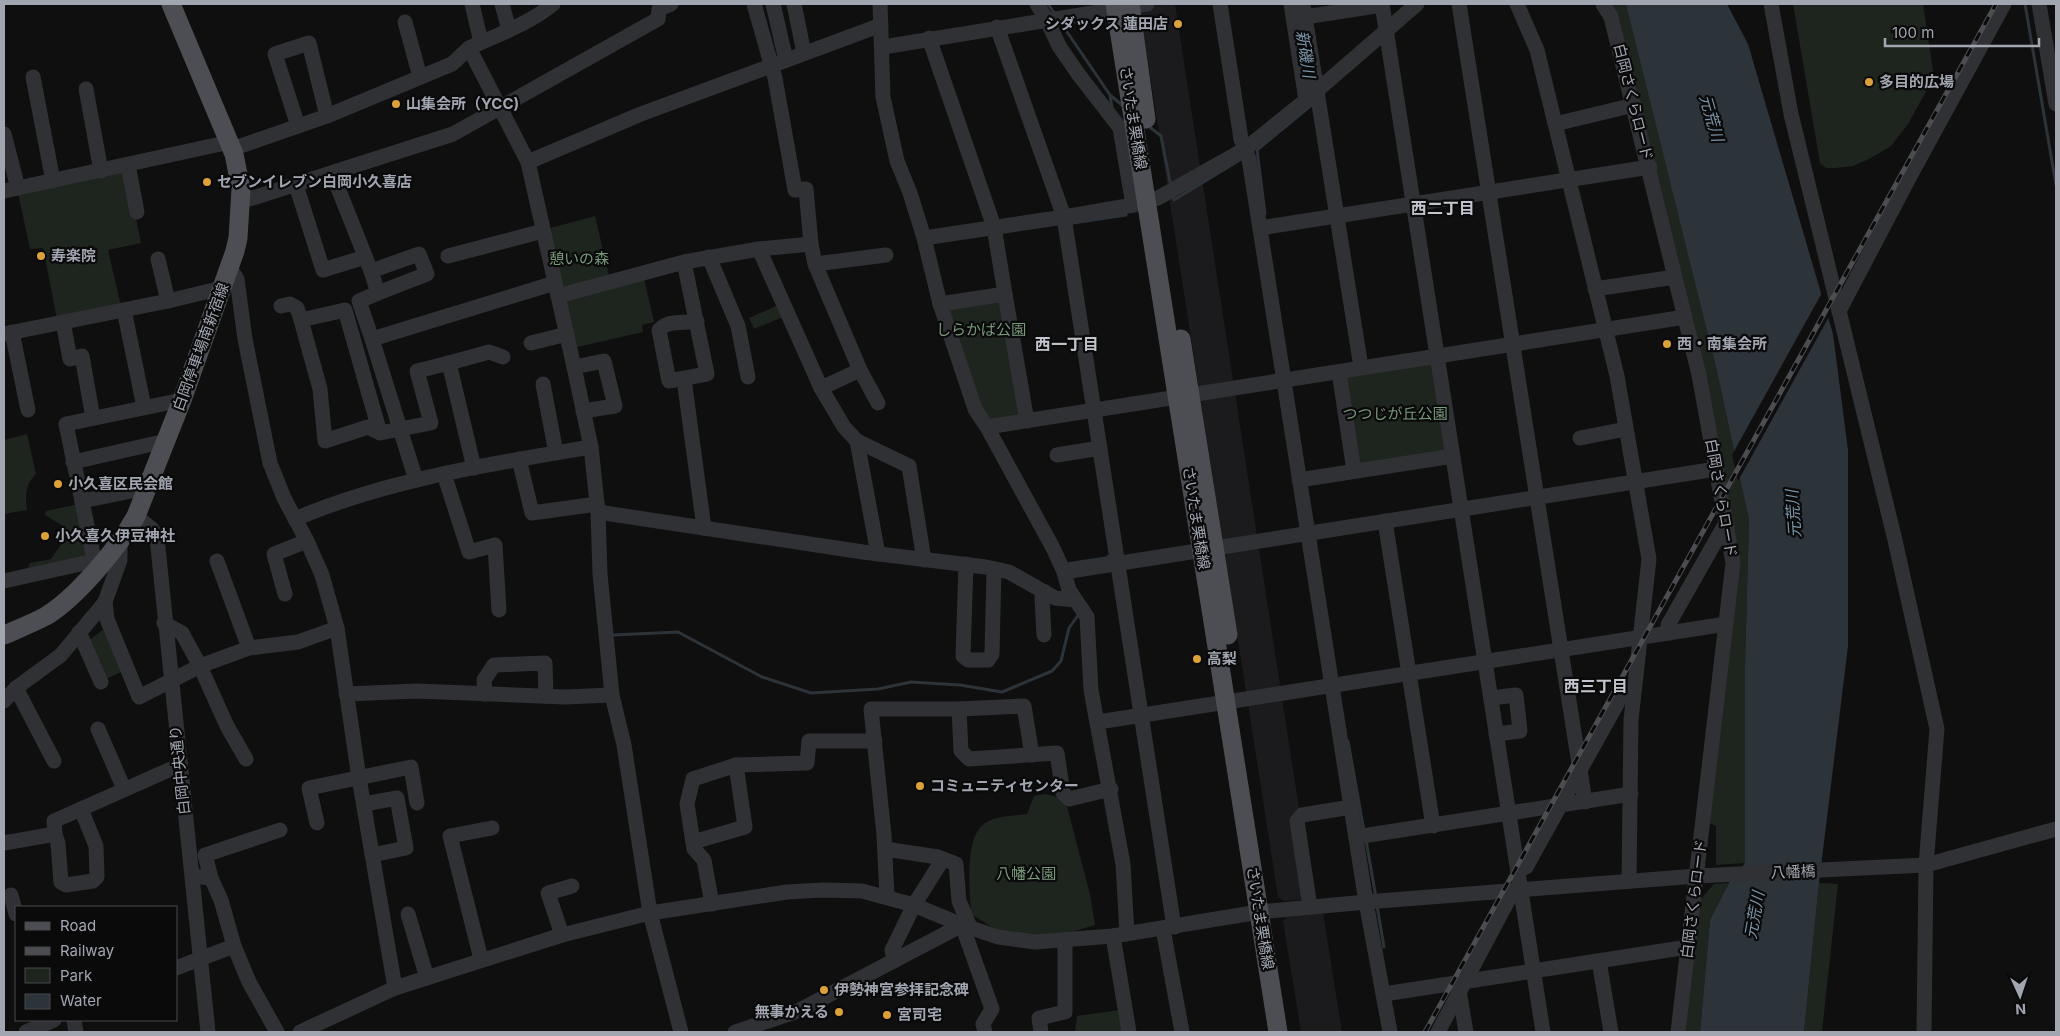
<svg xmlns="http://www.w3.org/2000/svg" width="2060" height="1036" viewBox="0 0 2060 1036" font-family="Inter,'Noto Sans JP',sans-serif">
<rect width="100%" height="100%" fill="#0f0f10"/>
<g fill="#1b1b1d">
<polygon points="1139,4 1175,4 1313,899 1284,901 1278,897"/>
<polygon points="1323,913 1342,1032 1301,1032 1283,921 1287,917"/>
</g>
<g fill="#1e241e">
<polygon points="1608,4 1626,4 1629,9 1716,367 1749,520 1745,664 1745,863 1716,865 1716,826 1707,822 1737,558"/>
<polygon points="1793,4 1923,4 1934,77 1908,124 1891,146 1871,158 1853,166 1836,168 1826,168 1820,163"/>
<polygon points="126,170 141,243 108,250 121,306 57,319 43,248 30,249 18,193"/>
<polygon points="595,216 609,276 560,290 547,229"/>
<polygon points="644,279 654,322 642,325 643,332 573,348 562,297"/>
<polygon points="1001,300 1022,416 988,422 978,406 948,309"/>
<polygon points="778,305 783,317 754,329 749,318"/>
<polygon points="1429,362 1434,366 1447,449 1444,454 1360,466 1346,375"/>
<path d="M27,434l9,40c-11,11 -11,21 -9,36l-23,4v-74z"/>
<polygon points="79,504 89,553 86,559 32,571 28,567 30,563 51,559 67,536 66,528 45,515 46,511"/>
<polygon points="104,629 121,672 104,680 89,640"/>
<path d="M1046,794l19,5 25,95 5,31 -30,9 -36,1 -34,-6 -24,-15c-1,-22 -7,-74 12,-89 11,-10 30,-9 44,-11l7,-18z"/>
<polygon points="1729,883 1710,920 1700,1032 1685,1032 1700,900 1714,884"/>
<polygon points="1819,883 1838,884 1822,1032 1804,1032"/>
<polygon points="1119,1010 1124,1032 1075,1032 1077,1016"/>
</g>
<polygon fill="#2c3339" points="1626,4 1727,4 1748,44 1833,334 1848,450 1848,646 1819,883 1804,1032 1700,1032 1710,920 1729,883 1745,863 1745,664 1749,520 1716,367"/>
<polygon fill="#0f0f10" points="1823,291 1830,315 1738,481 1732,455"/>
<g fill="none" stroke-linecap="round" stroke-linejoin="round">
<g stroke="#2c3339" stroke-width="3">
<polyline points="1048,4 1055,14"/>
<polyline points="2025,4 2056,185"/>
<polyline points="1061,23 1110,95 1123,106"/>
<polyline points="1110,95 1112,108"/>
<polyline points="1147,125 1161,136 1171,187"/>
<polyline points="1173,195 1174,200 1243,158"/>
<polyline points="1265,214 1257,150 1314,103"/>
<polyline points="1073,223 1126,215 1126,211"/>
<polyline points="1066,564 1106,558 1111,555"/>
<polyline points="613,635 678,632 762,677 811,693 878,689 911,682 960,685 1002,692 1052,671 1061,661 1069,628 1079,614"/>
<polyline points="1348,741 1364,831"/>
<polyline points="1366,840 1376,898"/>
<polyline points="1377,906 1384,947"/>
</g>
<g stroke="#303135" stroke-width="15">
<polyline points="472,4 481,42"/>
<polyline points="502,4 509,30"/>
<path d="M553,4c-24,20 -56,31 -84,44l59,114 46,205 17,80 7,65 2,62 12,121 12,50 26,168 31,119"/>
<polyline points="754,4 775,78 795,190 806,189 811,244"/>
<polyline points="773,4 786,60"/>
<polyline points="794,4 804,53"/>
<polyline points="880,4 883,97 897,161 910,193 924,238 940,304 975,409 987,427 1053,548 1064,572 1069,590 1087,617 1091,690 1123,864 1127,934"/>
<polyline points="1037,4 1047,20 1059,46 1079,75 1120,128 1133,205"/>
<polyline points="1220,4 1241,139 1249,159 1366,902 1390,1032"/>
<polyline points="1291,4 1306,100"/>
<polyline points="1303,4 1361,367"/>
<polyline points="1382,4 1543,1032"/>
<polyline points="1459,4 1585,802"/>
<polyline points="1517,4 1537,50 1617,376 1649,559 1631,720 1629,881"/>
<polyline points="1603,4 1611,17 1699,375 1733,563 1678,1032"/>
<polyline points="1771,4 1791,114 1894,536 1937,729 1926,865 1924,1032"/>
<polyline points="2039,4 2056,104"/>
<polyline points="1305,17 1382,5"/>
<polyline points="405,22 420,77"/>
<polyline points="997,27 1064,217 1174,927"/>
<polyline points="929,38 994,227 1005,294"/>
<polyline points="883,47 1147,4"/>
<polyline points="33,77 53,181"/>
<polyline points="86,89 101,171"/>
<polyline points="1555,124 1634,105"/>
<polyline points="298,126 275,54 309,43 327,116"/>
<polyline points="4,134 18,188"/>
<polyline points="232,149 327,116 452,64 469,48"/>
<polyline points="528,162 641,114 881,25"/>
<polyline points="128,165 137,212"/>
<polyline points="332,173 371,271 378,293 359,301 372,339"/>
<polyline points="296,185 323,270 365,257"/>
<polyline points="4,191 230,142"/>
<polyline points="240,202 453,134 658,19 659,9 671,4"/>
<polyline points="1260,228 1650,167"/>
<polyline points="924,238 1064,217 1133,205 1158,198 1245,149 1306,100 1417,4"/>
<polyline points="759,249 821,388 844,427 857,441 878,554"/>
<polyline points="448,256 543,231"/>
<polyline points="709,257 738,326 748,377"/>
<polyline points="158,259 168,301"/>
<path d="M684,262l23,112 -38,7 -10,-51c9,-11 25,-6 38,-9"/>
<polyline points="815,264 860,370 878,403"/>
<polyline points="230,268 237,279 245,339 270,463 284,498 307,541 322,575 337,628 359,778 395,988"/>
<polyline points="371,271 419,254 427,274 378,293"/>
<polyline points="1595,289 1675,277"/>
<polyline points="558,296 684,262 759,249 811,244 815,264 886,255"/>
<polyline points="940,304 1005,294 1027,421"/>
<polyline points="281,306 290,304 297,308 301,320"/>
<polyline points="124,310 144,407"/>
<polyline points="1839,311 1909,178 2004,4"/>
<polyline points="63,322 70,359 82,356 93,418"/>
<polyline points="12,332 28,410"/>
<polyline points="4,334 168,301 222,288"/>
<polyline points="531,343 567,334"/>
<polyline points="449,363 489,352 503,357"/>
<polyline points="574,367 604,361 615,406 583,411"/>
<polyline points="1339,372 1354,471"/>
<polyline points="684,379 704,528"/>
<polyline points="543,384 556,453"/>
<polyline points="821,388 860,370"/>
<polyline points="987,427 1685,317"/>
<polyline points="380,433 345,310 301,320 320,389 325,441 368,427 380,433 431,423 417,371 449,363 474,468"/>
<polyline points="1580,438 1626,429"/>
<polyline points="857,441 909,466 924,560"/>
<polyline points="1057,455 1100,448"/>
<polyline points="519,459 532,513 597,504"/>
<polyline points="73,462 166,441"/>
<polyline points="444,474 469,552 495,545 499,610"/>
<polyline points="416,480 372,339 555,283"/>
<polyline points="1299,480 1453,456"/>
<polyline points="82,501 147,488"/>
<polyline points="598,512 863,552 986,567 1009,572 1055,598 1075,600"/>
<polyline points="136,516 152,529 157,538 208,1032"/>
<path d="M295,519c94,-40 196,-55 296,-72"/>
<polyline points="1385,521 1433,826"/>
<polyline points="217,561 249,648"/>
<polyline points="966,564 963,656 968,660 988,660 992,654 994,569"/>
<polyline points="96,569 66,424 182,400"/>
<polyline points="1064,572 1716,469"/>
<polyline points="4,581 94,561"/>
<polyline points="285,594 274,554 307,541"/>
<polyline points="105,602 107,619 139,697 200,666 249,648 298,642 337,628"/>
<polyline points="164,623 182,633 200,666 227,726 246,759"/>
<polyline points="79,632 101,682"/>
<polyline points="1669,633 1668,625 1723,528 1727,526"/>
<polyline points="1044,635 1042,597 1045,592"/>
<polyline points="16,688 54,761"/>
<polyline points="346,694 417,691 565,697 612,695"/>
<polyline points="485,694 484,680 494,665 545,663 546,696"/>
<polyline points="1491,698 1516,695 1520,731 1496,734"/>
<polyline points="4,701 16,688 61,655 105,602 120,560 120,543"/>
<polyline points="959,709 961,751 969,759 1057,753 1063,793 1069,799 1111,789"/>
<polyline points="1098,722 1726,624"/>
<polyline points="98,729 124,789"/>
<polyline points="364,804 397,798 406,848 372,855"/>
<polyline points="317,823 309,788 411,767 417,803"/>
<polyline points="55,834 58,843 61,882 66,885 93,881 97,877 96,846 81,809"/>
<polyline points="1356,837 1631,794"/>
<polyline points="693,842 745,827 736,765"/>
<polyline points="4,843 55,834 54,821 180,765"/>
<polyline points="885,849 938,857 956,864 959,901 970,927"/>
<polyline points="1518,870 1526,867 1623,693 1634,690"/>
<polyline points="193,876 211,878 221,900 234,946 249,982 277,1032"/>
<polyline points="211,878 205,855 280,830"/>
<polyline points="11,895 16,914"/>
<polyline points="887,897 884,835 871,709 959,709 1024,706 1032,755"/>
<polyline points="712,904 704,860 694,849 687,804 693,779 736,765 807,763 809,741 875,741"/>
<polyline points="1310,907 1297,821 1302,815 1351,807"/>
<polyline points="408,914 427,978"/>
<polyline points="962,925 992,1009 983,1024 985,1032"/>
<polyline points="1163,929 1182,1032"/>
<polyline points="562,935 548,893 572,886"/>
<polyline points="1113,936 1129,1032"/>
<polyline points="481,959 450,836 492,828"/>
<polyline points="894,961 892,950 914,905 943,859"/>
<polyline points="1599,961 1611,1032"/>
<polyline points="176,968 234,946"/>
<polyline points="1459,991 1466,1032"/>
<polyline points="1384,994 1688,947"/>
<polyline points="74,1020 76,1032"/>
<polyline points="26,1032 54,1020"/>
<polyline points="300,1032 395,988 562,935 650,913 787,892 823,890 862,891 914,905 962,925 998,937 1035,942 1113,936 1259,912 1366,902 1697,876 1926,865 2056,829"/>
<polyline points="735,1032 798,1011 962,925"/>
<polyline points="1041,1032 1039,1018 1065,1012 1065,941"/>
<polyline points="1438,1032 1511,895 1510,891"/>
</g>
<g stroke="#4d4e53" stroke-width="19">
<polyline points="1115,4 1278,1032"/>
<polyline points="1130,4 1146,119"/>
<polyline points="1181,339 1228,635"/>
<path d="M4,635c14,-6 29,-12 42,-19 30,-18 73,-69 90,-100l46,-116 53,-149 3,-13 3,-49 -7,-35 -63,-150"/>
</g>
<g stroke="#4c4d51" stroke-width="5">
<polyline id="rail" points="1425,1032 1996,4"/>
</g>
<use href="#rail" stroke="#0a0a0b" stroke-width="3" stroke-dasharray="9" stroke-linecap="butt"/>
</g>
<g fill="#dda13a" stroke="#0a0a0b" stroke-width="2">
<circle cx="1178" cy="24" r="5"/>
<circle cx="1869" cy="82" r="5"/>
<circle cx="396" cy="104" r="5"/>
<circle cx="207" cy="182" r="5"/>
<circle cx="41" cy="256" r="5"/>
<circle cx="1667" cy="344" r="5"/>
<circle cx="58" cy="484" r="5"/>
<circle cx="45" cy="536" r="5"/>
<circle cx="1197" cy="659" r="5"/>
<circle cx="920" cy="786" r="5"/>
<circle cx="824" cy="990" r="5"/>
<circle cx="839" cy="1012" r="5"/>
<circle cx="887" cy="1015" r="5"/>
</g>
<g text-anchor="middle" stroke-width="4.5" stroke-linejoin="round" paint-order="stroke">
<g font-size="15" font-weight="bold" fill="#a2a6b0" stroke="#0a0a0b" text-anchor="start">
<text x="1168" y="29" text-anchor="end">シダックス 蓮田店</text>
<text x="1879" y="87">多目的広場</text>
<text x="406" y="109">山集会所（YCC)</text>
<text x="217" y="187">セブンイレブン白岡小久喜店</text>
<text x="51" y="261">寿楽院</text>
<text x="1677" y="349">西・南集会所</text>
<text x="68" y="489">小久喜区民会館</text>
<text x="55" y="541">小久喜久伊豆神社</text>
<text x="1207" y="664">高梨</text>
<text x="930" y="791">コミュニティセンター</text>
<text x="834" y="995">伊勢神宮参拝記念碑</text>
<text x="829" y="1017" text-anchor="end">無事かえる</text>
<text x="897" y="1020">宮司宅</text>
</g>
<g font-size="15" fill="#a2a6b0" stroke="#0a0a0b">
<text transform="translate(1633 102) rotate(76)" y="5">白岡さくらロード</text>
<text transform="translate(1133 118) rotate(81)" y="5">さいたま栗橋線</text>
<text transform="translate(201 347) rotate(-70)" y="5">白岡停車場南新宿線</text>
<text transform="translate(1721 498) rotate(80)" y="5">白岡さくらロード</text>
<text transform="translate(1196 518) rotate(81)" y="5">さいたま栗橋線</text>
<text transform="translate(180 770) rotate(-96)" y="5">白岡中央通り</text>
<text transform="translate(1793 872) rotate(-2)" y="5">八幡橋</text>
<text transform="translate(1694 899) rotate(-83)" y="5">白岡さくらロード</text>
<text transform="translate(1260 918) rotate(81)" y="5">さいたま栗橋線</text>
</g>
<g font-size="15" fill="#7a997b" stroke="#0a0a0b">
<text x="579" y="264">憩いの森</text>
<text x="981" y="335">しらかば公園</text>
<text x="1395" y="419">つつじが丘公園</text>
<text x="1026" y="879">八幡公園</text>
</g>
<g font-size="16" font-style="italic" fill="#7b94a8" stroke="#0a0a0b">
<text transform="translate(1306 54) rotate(81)" y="6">新磯川</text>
<text transform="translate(1712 118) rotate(74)" y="6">元荒川</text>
<text transform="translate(1793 514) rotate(-94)" y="6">元荒川</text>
<text transform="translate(1754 915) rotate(-80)" y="6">元荒川</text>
</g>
<g font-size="16" font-weight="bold" fill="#c2c5cc" stroke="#0a0a0b">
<text x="1443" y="214">西二丁目</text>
<text x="1067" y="350">西一丁目</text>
<text x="1596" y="692">西三丁目</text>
</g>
</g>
<rect width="2060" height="1036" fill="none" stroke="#a2a6b0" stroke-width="10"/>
<rect x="15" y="906" width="162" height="115" fill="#0a0a0b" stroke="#47484d"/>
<rect x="25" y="922" width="25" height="8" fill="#4d4e53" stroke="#47484d"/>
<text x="60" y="931" font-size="15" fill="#a2a6b0">Road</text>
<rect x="25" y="947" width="25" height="8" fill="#4c4d51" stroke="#47484d"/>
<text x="60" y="956" font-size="15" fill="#a2a6b0">Railway</text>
<rect x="25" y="968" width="25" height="15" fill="#1e241e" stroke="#47484d"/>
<text x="60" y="981" font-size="15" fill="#a2a6b0">Park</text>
<rect x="25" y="994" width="25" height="15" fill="#2c3339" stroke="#47484d"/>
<text x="60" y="1006" font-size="15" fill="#a2a6b0">Water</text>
<g transform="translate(2020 996) rotate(177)" stroke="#0a0a0b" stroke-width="4" paint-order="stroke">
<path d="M0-4L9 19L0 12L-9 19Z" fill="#a2a6b0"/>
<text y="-8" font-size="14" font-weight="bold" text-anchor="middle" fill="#a2a6b0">N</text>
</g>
<path d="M1885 38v8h154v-8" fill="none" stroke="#a2a6b0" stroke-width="2.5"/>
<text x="1892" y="38" font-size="15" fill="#a2a6b0" stroke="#0a0a0b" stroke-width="4" paint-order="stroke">100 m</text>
</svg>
